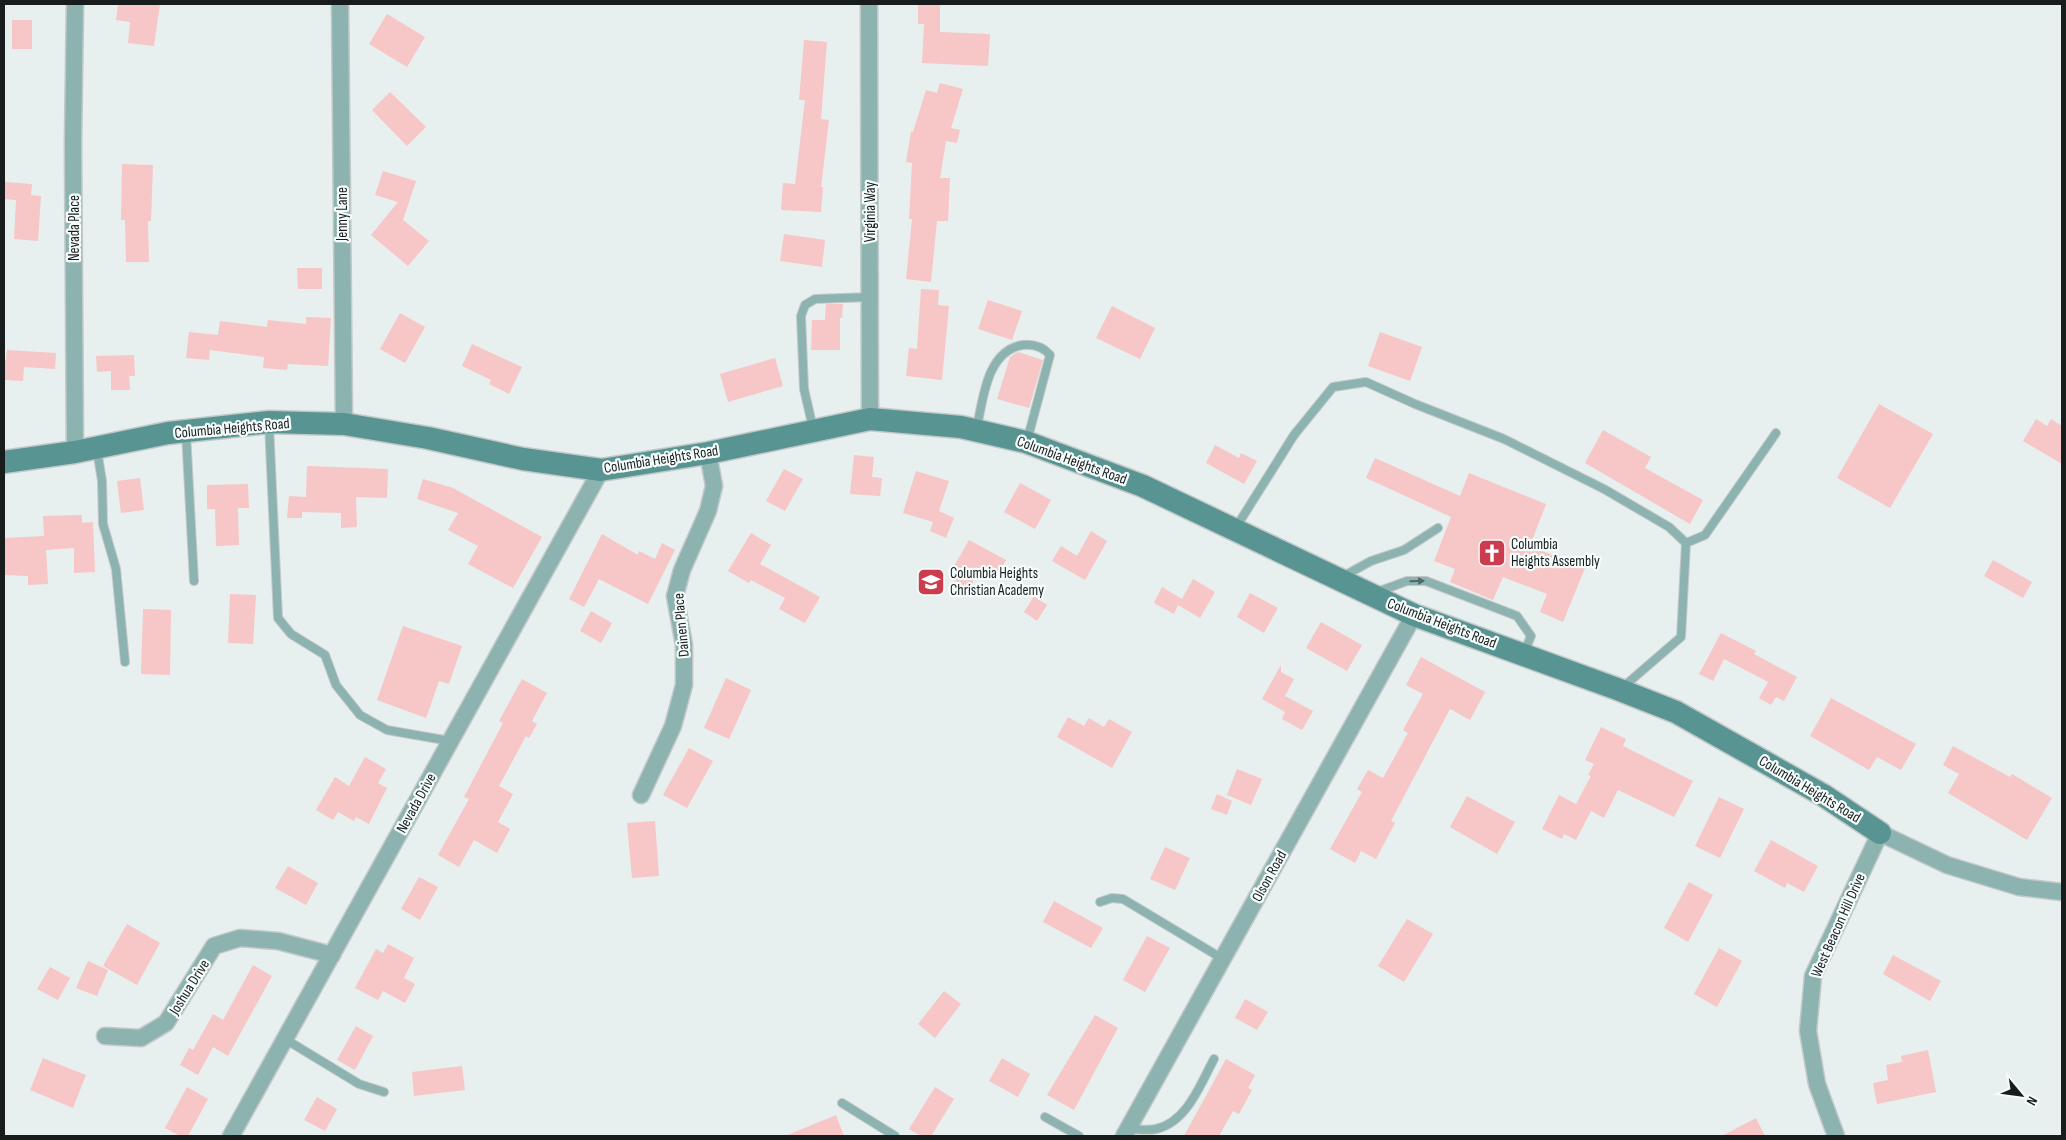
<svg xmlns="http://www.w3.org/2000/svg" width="2066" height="1140" viewBox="0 0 2066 1140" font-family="'Sofia Sans Condensed',sans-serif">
<rect width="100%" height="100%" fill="#e8efef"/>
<g fill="#f7c6c6">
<polygon points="118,4 160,4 154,46 128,43 130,22 116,20"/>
<polygon points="918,4 940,4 940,32 990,34 988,66 922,63 924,24 918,24"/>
<polygon points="387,14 425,37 407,67 369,44"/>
<rect x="12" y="20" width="20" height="29"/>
<polygon points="804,40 827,42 821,119 829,120 821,187 823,187 821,212 781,210 783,183 795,184 805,100 799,100"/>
<polygon points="940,83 963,89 951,128 960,130 957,143 946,141 940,178 950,178 948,221 937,221 931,282 906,279 912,219 909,219 912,163 906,162 911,132 913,132 926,90 937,93"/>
<polygon points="390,92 426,127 407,146 372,110"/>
<polygon points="122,164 153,165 151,221 148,221 149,262 126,262 125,220 121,220"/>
<polygon points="383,171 416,181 403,220 429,241 408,266 371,235 398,202 375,195"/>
<polygon points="4,182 32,184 31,195 41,196 38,241 14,239 16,200 4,199"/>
<polygon points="784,234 825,240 822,267 780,261"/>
<polygon points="297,268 322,268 322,289 298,289"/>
<polygon points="921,289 939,290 938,305 949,306 942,380 906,376 909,348 917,349"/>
<polygon points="988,300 1022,311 1012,340 978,329"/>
<polygon points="826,304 843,304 842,318 840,318 840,350 811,350 812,320 825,320"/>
<polygon points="1112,306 1155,328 1140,359 1096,338"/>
<polygon points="400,313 425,327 405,363 380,349"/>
<polygon points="306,317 331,318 328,366 288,364 287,370 263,368 264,357 210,350 209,360 186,358 189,332 218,335 220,321 267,327 268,320 306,324"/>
<polygon points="1380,332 1422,347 1410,381 1368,366"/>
<polygon points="472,344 522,367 509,394 489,384 491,380 462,366"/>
<polygon points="7,350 56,353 55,369 24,367 23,381 4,380 4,360 6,360"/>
<polygon points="1018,352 1043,360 1029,408 997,399 1010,357"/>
<polygon points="134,355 135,376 129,376 130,390 111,390 111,371 97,372 96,356"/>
<polygon points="775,358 783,386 728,402 720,374"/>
<polygon points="1879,404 1933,434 1890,508 1837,478"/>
<polygon points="2036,419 2047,426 2051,419 2062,426 2062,464 2023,441"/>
<polygon points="1603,430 1651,457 1645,468 1703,500 1690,524 1585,463"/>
<polygon points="1215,445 1239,458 1241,453 1257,461 1244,484 1206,463"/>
<polygon points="854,455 874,457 872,477 882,478 880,496 850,494"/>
<polygon points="1375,458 1460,496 1469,473 1546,504 1530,546 1585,568 1563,622 1540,612 1547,594 1503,577 1493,600 1450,582 1455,569 1434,561 1451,517 1366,478"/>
<polygon points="307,466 388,469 387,498 356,497 357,527 341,528 341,513 302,512 302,518 287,518 289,496 306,497"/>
<polygon points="784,469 803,479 785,511 766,501"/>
<polygon points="916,471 949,481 939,511 954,518 946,538 930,531 933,522 903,513"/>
<polygon points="140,478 144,510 121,513 117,481"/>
<polygon points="423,479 453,488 542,537 513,588 468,564 478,546 448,530 458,513 417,499"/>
<polygon points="1020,483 1051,500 1035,529 1004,512"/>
<polygon points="248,484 249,508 238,508 239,545 216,546 215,509 207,509 207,485"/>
<polygon points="82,515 82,523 93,522 95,572 74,573 74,548 46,550 48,584 28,585 28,576 4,575 4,538 44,536 43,516"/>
<polygon points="1091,531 1107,541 1085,580 1052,561 1061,546 1077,556"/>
<polygon points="751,533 771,545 760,564 820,597 805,623 779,609 785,598 751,580 749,583 728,571"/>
<polygon points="602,534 638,555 639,551 655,559 662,543 675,550 648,604 599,579 584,607 569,599"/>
<polygon points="969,540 1006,560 996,578 980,569 969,589 948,577"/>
<polygon points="1993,560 2032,582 2023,598 1984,576"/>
<polygon points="1193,579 1215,592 1200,618 1178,605 1174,614 1154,603 1162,587 1182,599"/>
<polygon points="1250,593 1278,608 1264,633 1237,617"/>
<polygon points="230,594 256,595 253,644 228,643"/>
<polygon points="1034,596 1047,605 1037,621 1024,612"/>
<polygon points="143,609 171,610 170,675 141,674"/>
<polygon points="591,611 612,623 601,643 580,631"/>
<polygon points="1321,622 1362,645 1347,671 1306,648"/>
<polygon points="403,626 462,646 449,684 439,681 426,718 377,700"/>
<polygon points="1721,633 1756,651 1754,654 1797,677 1784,701 1776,697 1771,705 1759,698 1768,682 1724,659 1713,681 1699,674"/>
<polygon points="1421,657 1485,692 1470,720 1450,709 1391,821 1395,823 1376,859 1361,851 1355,863 1330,849 1362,792 1357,789 1368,770 1383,778 1408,733 1403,730 1423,694 1406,685"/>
<polygon points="1281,665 1281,672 1294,679 1285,696 1313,711 1302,730 1282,719 1285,712 1262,699"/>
<polygon points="726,678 751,690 729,739 704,728"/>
<polygon points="522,679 547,693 532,721 537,724 529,738 526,736 499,786 513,794 498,822 510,829 497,853 474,840 459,867 438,855 469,799 464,797 503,723 499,721"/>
<polygon points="1831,698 1916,744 1901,770 1877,757 1869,770 1810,736"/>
<polygon points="1068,717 1084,726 1089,718 1104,727 1109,719 1132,732 1112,768 1057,737"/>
<polygon points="1601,727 1626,739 1623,746 1693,781 1674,817 1618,790 1604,818 1591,811 1576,840 1564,834 1562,839 1542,829 1559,795 1576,804 1591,776 1588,775 1594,764 1585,760"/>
<polygon points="1953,746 2010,777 2012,774 2052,798 2027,840 1948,793 1959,774 1943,765"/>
<polygon points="689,748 713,761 687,808 663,795"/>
<polygon points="365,757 386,769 378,783 387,788 369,824 356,817 354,821 338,812 333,820 316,810 335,777 349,786"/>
<polygon points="1237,769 1262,779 1251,805 1227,795"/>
<polygon points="1217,794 1232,801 1227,815 1211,809"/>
<polygon points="1467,796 1515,822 1497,854 1450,827"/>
<polygon points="1719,797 1744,809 1720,858 1695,846"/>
<polygon points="655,821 659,876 632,878 627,823"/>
<polygon points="1771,840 1818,866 1804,892 1787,883 1785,888 1754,871"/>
<polygon points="1165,847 1190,858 1175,890 1150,879"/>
<polygon points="288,866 318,883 306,905 275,888"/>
<polygon points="419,877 438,887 420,920 401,909"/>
<polygon points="1689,882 1713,895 1688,942 1664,928"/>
<polygon points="1054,901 1103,928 1091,948 1043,922"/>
<polygon points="1407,919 1433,934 1404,982 1378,966"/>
<polygon points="127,924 160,943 137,985 103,966"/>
<polygon points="1147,936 1170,948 1145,992 1123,980"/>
<polygon points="388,944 414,958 404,978 415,984 405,1003 383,991 378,1000 355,988 376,949 383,953"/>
<polygon points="1719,948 1742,961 1717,1007 1694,994"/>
<polygon points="1893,955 1941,981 1930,1001 1883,974"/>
<polygon points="88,961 108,970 97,996 76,988"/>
<polygon points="253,965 272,976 228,1056 213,1047 198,1075 180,1065 189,1048 193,1050 213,1014 223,1020"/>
<polygon points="50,967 70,978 58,1000 37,989"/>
<polygon points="944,991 961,1004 935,1038 918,1024"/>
<polygon points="1245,999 1268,1012 1257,1030 1235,1018"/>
<polygon points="1095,1015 1118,1028 1074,1110 1047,1095"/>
<polygon points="356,1026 373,1036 355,1070 337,1060"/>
<polygon points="1928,1050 1936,1092 1877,1104 1873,1083 1888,1080 1886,1065 1902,1062 1901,1056"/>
<polygon points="43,1058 86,1075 73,1108 30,1090"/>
<polygon points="1002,1058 1030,1074 1018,1097 989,1081"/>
<polygon points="1226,1059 1255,1075 1248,1088 1252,1090 1239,1114 1233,1111 1219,1136 1184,1136"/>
<polygon points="462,1066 465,1090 414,1096 412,1072"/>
<polygon points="187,1087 208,1099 188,1136 180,1136 165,1128"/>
<polygon points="935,1087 954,1099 931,1136 921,1136 909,1129"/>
<polygon points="317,1097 337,1109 325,1131 304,1120"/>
<polygon points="836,1115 844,1136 785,1136"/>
<polygon points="1756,1118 1765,1136 1722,1136"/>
</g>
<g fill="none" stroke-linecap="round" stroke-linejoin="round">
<g stroke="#c3c9c9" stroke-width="10">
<g id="lane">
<polyline points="269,424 278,618 291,634 325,655 336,685 360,715 387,730 450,741"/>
<path d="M977,427c6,-28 10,-77 46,-82 11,-1 20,2 27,10l-23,86"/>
<polyline points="813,428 804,389 801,316 805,305 815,299 870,297"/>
<polyline points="186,433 194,581"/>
<polyline points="97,450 102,481 103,524 116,569 125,662"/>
<polyline points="1235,529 1294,435 1333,387 1366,382 1415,404 1504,439 1604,489 1669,527 1686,543 1681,637 1622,688"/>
<polyline points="1686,543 1705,535 1776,433"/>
<polyline points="1342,577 1371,561 1404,550 1438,528"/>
<polyline points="1377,592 1407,581 1426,581 1517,616 1531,636 1524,653"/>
<polyline points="1100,902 1112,898 1123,899 1223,959"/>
<polyline points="285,1039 359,1084 384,1092"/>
<polyline points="842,1103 895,1136"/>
<polyline points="1045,1117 1079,1136"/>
<path d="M1128,1129c9,0 19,2 28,0 31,-7 44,-44 58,-70"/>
</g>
</g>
<g stroke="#c3c9c9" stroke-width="19">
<g id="street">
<polyline points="75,4 73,143 75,452"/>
<polyline points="340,4 344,424"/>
<polyline points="869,4 870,419"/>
<polyline points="641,795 673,726 684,685 684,645 675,596 682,570 708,511 714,486 708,453"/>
<polyline points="105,1036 141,1038 166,1023 214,946 240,938 278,941 332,955"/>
<polyline points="231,1136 601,470"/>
<polyline points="1124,1136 1414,615"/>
<polyline points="1836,1136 1817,1084 1808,1031 1813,976 1880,833 1947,865 2019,887 2062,892"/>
</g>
</g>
<g stroke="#c3c9c9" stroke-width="25">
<polyline id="secondary" points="4,462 75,452 168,433 269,422 344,424 428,438 523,459 601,470 708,453 870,419 961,427 1026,442 1143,486 1414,615 1620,690 1676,712 1823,795 1880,833"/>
</g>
<use href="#lane" stroke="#8cb3b0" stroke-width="8"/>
<use href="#street" stroke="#8cb3b0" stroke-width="16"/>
<use href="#secondary" stroke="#589592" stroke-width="22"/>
</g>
<defs><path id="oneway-solid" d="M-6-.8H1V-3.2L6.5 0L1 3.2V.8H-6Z" transform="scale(1.25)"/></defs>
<use fill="#526866" href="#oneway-solid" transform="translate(1417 581) rotate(-2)"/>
<defs>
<g id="church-square" transform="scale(1.4375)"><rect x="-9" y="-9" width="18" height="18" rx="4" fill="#cc3c4f" stroke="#f5fdfc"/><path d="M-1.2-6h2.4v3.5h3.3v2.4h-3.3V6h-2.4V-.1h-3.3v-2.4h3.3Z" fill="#fff"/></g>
<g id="school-square" transform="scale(1.4375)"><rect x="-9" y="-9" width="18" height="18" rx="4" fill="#cc3c4f" stroke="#f5fdfc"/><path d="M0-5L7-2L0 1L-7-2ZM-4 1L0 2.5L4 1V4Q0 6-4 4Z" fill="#fff"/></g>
</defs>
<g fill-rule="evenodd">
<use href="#church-square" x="1492" y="553"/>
<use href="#school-square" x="931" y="582"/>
</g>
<g text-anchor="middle" stroke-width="4.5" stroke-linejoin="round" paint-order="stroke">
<g font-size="15" fill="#191c1c" stroke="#f5fdfc">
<text transform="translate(870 212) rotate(-90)" y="5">Virginia Way</text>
<text transform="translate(342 214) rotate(-90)" y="5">Jenny Lane</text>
<text transform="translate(74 228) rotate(-90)" y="5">Nevada Place</text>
<text transform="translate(232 428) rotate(-5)" y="5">Columbia Heights Road</text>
<text transform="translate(661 459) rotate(-9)" y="5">Columbia Heights Road</text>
<text transform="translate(1072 460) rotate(20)" y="5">Columbia Heights Road</text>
<text transform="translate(1442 623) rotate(21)" y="5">Columbia Heights Road</text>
<text transform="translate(681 625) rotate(-95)" y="5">Dainen Place</text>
<text transform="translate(1810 789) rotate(31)" y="5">Columbia Heights Road</text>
<text transform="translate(416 803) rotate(-61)" y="5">Nevada Drive</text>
<text transform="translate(1269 876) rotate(-61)" y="5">Olson Road</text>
<text transform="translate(1838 925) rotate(-66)" y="5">West Beacon Hill Drive</text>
<text transform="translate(189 987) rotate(-58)" y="5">Joshua Drive</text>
</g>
<g font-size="15" fill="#191c1c" stroke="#f5fdfc" text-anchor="start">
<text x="1511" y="549">Columbia<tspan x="1511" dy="17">Heights Assembly</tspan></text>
<text x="950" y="578">Columbia Heights<tspan x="950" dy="17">Christian Academy</tspan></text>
</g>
</g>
<rect width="2066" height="1140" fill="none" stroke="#191c1c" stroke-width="10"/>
<g transform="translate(2021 1095) rotate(119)" stroke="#f5fdfc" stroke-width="4" paint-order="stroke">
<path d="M0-4L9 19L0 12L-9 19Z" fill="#191c1c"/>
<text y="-8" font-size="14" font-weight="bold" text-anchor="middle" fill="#191c1c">N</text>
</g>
</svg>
